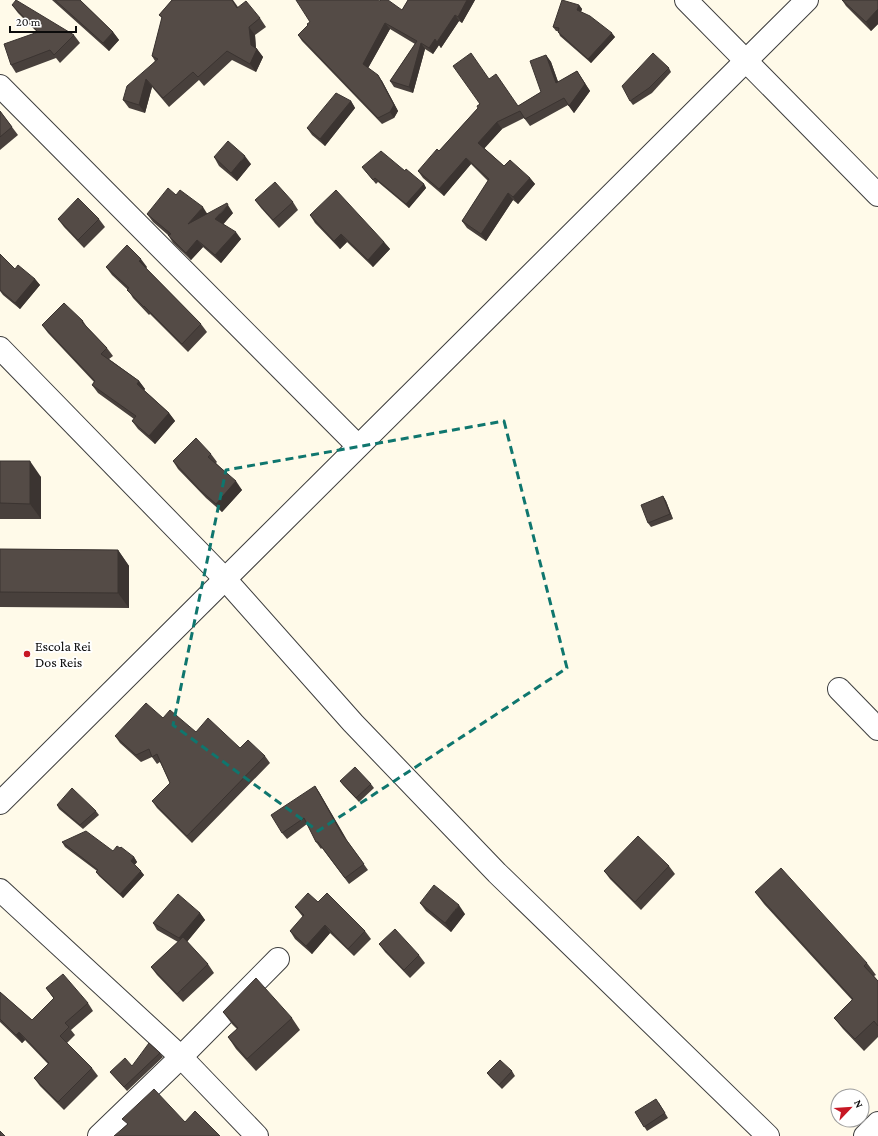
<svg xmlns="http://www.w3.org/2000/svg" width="878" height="1136" viewBox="0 0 878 1136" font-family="'Crimson Pro',serif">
<rect width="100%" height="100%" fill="#fffae9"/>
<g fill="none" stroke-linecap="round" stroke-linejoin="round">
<g stroke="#3e3e3e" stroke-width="24">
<g id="minor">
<polyline points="686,0 878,195"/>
<polyline points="0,86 358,446"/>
<polyline points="0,348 225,579 353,723 497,873 768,1136"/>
<polyline points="839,689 878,729"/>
<polyline points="0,803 807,0"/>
<polyline points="0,890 181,1057 257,1136"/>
<polyline points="99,1136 181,1057 278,959"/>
<polyline points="865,1136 878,1123"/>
</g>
</g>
<use href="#minor" stroke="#fff" stroke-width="22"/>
</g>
<g fill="#48403c">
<polygon points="52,0 81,0 81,1 113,32 119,40 109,51"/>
<polygon points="172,0 233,0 238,7 260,18 266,27 255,35 256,48 257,49 263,57 256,72 232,60 204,86 199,80 169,107 152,87 145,113 129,108 123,100 155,61 152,56 162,18 159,15"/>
<polygon points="408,0 475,0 462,23 459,21 441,48 439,45 433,54 425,49 413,93 394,87 390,81 415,44 390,29 368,68 382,81 398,111 394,118 382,124 302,41 298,35 308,26 307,24 402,10"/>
<polygon points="842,0 878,0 878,24 871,31 846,6"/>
<polygon points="12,5 74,35 80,43 60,63 56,58 16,73 11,65 37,32 18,13"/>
<polygon points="579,5 582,9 581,12 615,37 591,63 560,36 558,31 556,31 553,27"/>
<polygon points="546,55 551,62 558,82 577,71 590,91 574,113 568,105 530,126 524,118 502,129 484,148 504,166 530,178 535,184 518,204 513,200 486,241 467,228 462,221 488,181 471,164 444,196 423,178 418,171 439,151 478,108 489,79 518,106 541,92"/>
<polygon points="669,68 671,72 652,93 633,105 630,101"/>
<polygon points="351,101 355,108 325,146 312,135 307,128"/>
<polygon points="0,111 18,135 0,150"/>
<polygon points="214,157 251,164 237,181 219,166"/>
<polygon points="362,167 405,171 424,184 426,188 409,208 378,182 376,184"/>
<polygon points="176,195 208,214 233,213 223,224 241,239 221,263 203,247 191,260 173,243 168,235 153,222 147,214"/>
<polygon points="255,200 293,202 298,210 279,228 261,208"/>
<polygon points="310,215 384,242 390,249 373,267 347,242 340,249 315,223"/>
<polygon points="58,219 99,219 105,227 84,248 64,227"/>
<polygon points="0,254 15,269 35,279 40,285 20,309 3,295 0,291"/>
<polygon points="106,267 147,267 146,268 201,324 207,332 188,352 150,314 149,315 133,298 128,290 112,275"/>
<polygon points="83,321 87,327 107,348 113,356 109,359 139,381 145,389 144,390 169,413 175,421 155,444 138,429 132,421 134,419 98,393 92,385 94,382 48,333 42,325"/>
<polygon points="211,454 217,462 216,463 242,490 222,512 206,498 178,469 173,461"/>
<polygon points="0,461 41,477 41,519 0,519"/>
<polygon points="663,496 666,501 673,519 651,527 648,523"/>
<polygon points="0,549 118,550 129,566 129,608 0,607"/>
<polygon points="163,718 196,732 240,748 265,756 270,763 192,843 157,808 152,801 170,783 160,762 157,764 152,757 141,762 120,743 115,736"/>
<polygon points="340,781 371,784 374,788 359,802 343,785"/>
<polygon points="315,786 319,792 346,839 368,870 349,884 322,848 321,849 316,842 307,824 287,839 282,833"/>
<polygon points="57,805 96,811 99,815 83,829 59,809"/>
<polygon points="62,842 113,851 134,857 137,862 134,865 144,875 123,898 99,876 96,872 97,871 65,847"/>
<polygon points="669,866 675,874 641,910 610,879 604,871"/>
<polygon points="755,892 867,963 876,975 874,976 878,981 878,1037 864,1051 843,1029 834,1018 852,1000 764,904"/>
<polygon points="318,902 365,931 371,939 354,956 330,933 312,954 295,939 290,931 303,917 295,907"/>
<polygon points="420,903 465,914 451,932 426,911"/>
<polygon points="200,913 205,920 187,942 208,964 214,973 183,1002 157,975 151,967 178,942 157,930 153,923"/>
<polygon points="379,944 419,955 425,963 410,978 385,952"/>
<polygon points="46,988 88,1003 93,1011 71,1030 75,1035 67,1043 92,1068 98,1076 64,1110 40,1086 34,1078 48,1064 25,1040 22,1043 0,1022 0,992 32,1020 54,999"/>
<polygon points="223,1012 292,1018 300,1030 256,1071 236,1049 228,1037 237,1029 232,1024"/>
<polygon points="160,1053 163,1057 127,1091 110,1072 132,1066"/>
<polygon points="512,1071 515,1076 502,1089 490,1077 487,1073"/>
<polygon points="659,1103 668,1118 647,1131 635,1112"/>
</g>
<g fill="#3b3431">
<polygon points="467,0 475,0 462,23 458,17"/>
<polygon points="579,5 582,9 580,14 577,10"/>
<polygon points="878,9 878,24 871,31 866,22"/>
<polygon points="455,15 459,21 441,48 437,42"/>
<polygon points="385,23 390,29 367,70 363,64"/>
<polygon points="249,27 255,35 256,51 257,49 263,57 256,72 250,64 251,45"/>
<polygon points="113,32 119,40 109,51 103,43"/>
<polygon points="612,33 615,37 591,63 588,59"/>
<polygon points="435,39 439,45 433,54 429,48"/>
<polygon points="421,43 425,49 413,93 409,87"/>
<polygon points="546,55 551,62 561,90 556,83"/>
<polygon points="577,71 590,91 574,113 569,106"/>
<polygon points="378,75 382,81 398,111 394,118 390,112"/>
<polygon points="146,79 152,87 145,113 139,105"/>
<polygon points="351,101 355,108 325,146 320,139"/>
<polygon points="497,122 502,129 483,150 478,143"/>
<polygon points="245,156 251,164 237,181 231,173"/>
<polygon points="466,158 471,164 444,196 439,189"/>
<polygon points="530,178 535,184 518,204 513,197"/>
<polygon points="424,184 426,188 409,208 406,204"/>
<polygon points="508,193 513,200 486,241 481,234"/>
<polygon points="228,205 233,213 221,227 215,219"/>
<polygon points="203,207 208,215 188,224"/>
<polygon points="236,232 241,239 221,263 215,255"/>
<polygon points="341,234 347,242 340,249 334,241"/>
<polygon points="197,240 203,247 191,260 186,253"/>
<polygon points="384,242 390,249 373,267 368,260"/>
<polygon points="141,259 147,267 145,269 139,261"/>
<polygon points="35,279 40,285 20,309 15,303"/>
<polygon points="139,381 145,389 143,392 137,384"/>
<polygon points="169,413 175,421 155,444 149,436"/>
<polygon points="30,461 41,477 41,519 30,504"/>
<polygon points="236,481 242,490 222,512 216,504"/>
<polygon points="663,496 666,501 673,519 670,514"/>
<polygon points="118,550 129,566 129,608 118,593"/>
<polygon points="315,786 319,792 347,840 342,834"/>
<polygon points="134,857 137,862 134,866 131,861"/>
<polygon points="141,871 144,875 123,898 120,894"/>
<polygon points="459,905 465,914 451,932 445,923"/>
<polygon points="200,913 205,920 184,945 179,938"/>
<polygon points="325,925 330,933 312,954 306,946"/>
<polygon points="19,1032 25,1040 22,1043 16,1035"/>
</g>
<g fill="#544b46" stroke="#3b3431">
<polygon points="16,0 74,35 54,55 50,50 11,65 4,44 38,32 12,5"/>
<polygon points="55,0 80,0 113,32 103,43"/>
<polygon points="172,0 232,0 237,8 246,1 260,18 249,27 251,45 257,49 250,64 227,51 198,77 193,72 163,98 146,79 139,105 123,100 127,86 158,59 152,56 162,17 159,15"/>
<polygon points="296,0 378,0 380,1 381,0 388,0 402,10 408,0 467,0 458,17 455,15 437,42 435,39 429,48 421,43 409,87 390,81 417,41 385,23 363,64 378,75 394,105 390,112 378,118 298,35 308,25 307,24 310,22"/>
<polygon points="562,0 579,5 577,10 590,16 612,33 588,59 558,32 559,28 553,27"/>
<polygon points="842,0 878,0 878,9 866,22"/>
<polygon points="471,53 489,79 496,74 518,106 541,92 530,61 546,55 556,83 577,71 585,84 569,106 564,98 525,119 520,111 497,122 478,143 504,166 510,160 530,178 513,197 508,193 481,234 462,221 489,179 466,158 439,189 418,171 437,149 439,151 478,108 477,106 480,104 453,66"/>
<polygon points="653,53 669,68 649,88 630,101 622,86"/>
<polygon points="336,93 351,101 320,139 307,128"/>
<polygon points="0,111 12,127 0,137"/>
<polygon points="228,141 245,156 231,173 214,157"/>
<polygon points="381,151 405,171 406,169 424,184 406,204 375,178 373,180 362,167"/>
<polygon points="275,182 293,202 273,220 255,200"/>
<polygon points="168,188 176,195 180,190 203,207 188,224 227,203 228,205 215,219 236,232 215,255 197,240 186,253 168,235 171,234 147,214"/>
<polygon points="336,190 384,242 368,260 341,234 334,241 310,215"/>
<polygon points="78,198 99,219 78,240 58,219"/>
<polygon points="127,245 141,259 139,261 201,324 182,344 144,306 144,307 127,290 129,288 106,267"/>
<polygon points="0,254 15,269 18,265 35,279 15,303 0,290"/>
<polygon points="64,303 83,321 82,322 107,348 101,354 139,381 137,384 169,413 149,436 132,421 136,416 92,385 95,381 42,325"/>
<polygon points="196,438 211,454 208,457 236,481 216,504 200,490 173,461"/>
<polygon points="0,461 30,461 30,504 0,503"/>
<polygon points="663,496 670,514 648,523 641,505"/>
<polygon points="0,549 118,550 118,593 0,592"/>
<polygon points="146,703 163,718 170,710 196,732 208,718 240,748 248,740 265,756 187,836 152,801 170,783 157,754 152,757 149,749 136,755 115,736"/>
<polygon points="355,767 371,784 356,798 340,781"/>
<polygon points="315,786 342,834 364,864 345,878 318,842 316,842 304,818 282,833 271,815"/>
<polygon points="72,788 96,811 80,825 57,805"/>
<polygon points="86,831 113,851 117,846 120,848 121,847 134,857 131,861 141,871 120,894 96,872 98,870 62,842"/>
<polygon points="638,836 669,866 635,902 604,871"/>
<polygon points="781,868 867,963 864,966 878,981 878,1026 874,1021 855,1039 834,1018 853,999 755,892"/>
<polygon points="434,885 459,905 445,923 420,903"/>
<polygon points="308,893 318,902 327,893 365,931 348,949 325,925 306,946 290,931 304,915 295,907"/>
<polygon points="178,894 200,913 179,938 153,923"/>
<polygon points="395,929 419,955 404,970 379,944"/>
<polygon points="183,937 208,964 177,994 151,967"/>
<polygon points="63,974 88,1003 65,1023 69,1027 60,1036 92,1068 58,1102 34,1078 49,1063 19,1032 16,1035 0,1019 0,992 32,1020 54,998 46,988"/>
<polygon points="256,978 292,1018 247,1059 228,1037 238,1028 223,1012"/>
<polygon points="149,1043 160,1053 124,1087 110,1072 125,1058 132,1066"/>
<polygon points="500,1060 512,1071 499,1085 487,1073"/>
<polygon points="154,1089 185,1122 195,1111 220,1136 114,1136 128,1124 122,1119"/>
<polygon points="656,1099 665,1113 644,1127 635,1112"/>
<polygon points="0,1131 5,1136 0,1136"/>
</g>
<path fill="none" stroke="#0f766e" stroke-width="3" stroke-dasharray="8 5" stroke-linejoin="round" d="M504,421l63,247 -249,163 -145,-106 53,-255z"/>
<circle fill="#c71724" stroke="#fff" stroke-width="1.5" cx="27" cy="654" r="4"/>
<g text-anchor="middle" stroke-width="4" stroke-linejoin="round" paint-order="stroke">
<g font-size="14" fill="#0b0b0b" stroke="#fff" text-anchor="start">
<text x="35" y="651">Escola Rei<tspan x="35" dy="16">Dos Reis</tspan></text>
</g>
</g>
<g transform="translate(850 1108) rotate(65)"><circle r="19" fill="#ffffff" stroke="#9d9d9d"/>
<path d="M0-3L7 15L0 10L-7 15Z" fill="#c71724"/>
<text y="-6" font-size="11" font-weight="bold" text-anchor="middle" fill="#0b0b0b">N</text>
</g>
<path d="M10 26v6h66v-6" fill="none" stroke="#0b0b0b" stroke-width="2"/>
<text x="16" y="26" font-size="12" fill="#0b0b0b" stroke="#ffffff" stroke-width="3" paint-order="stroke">20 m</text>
</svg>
